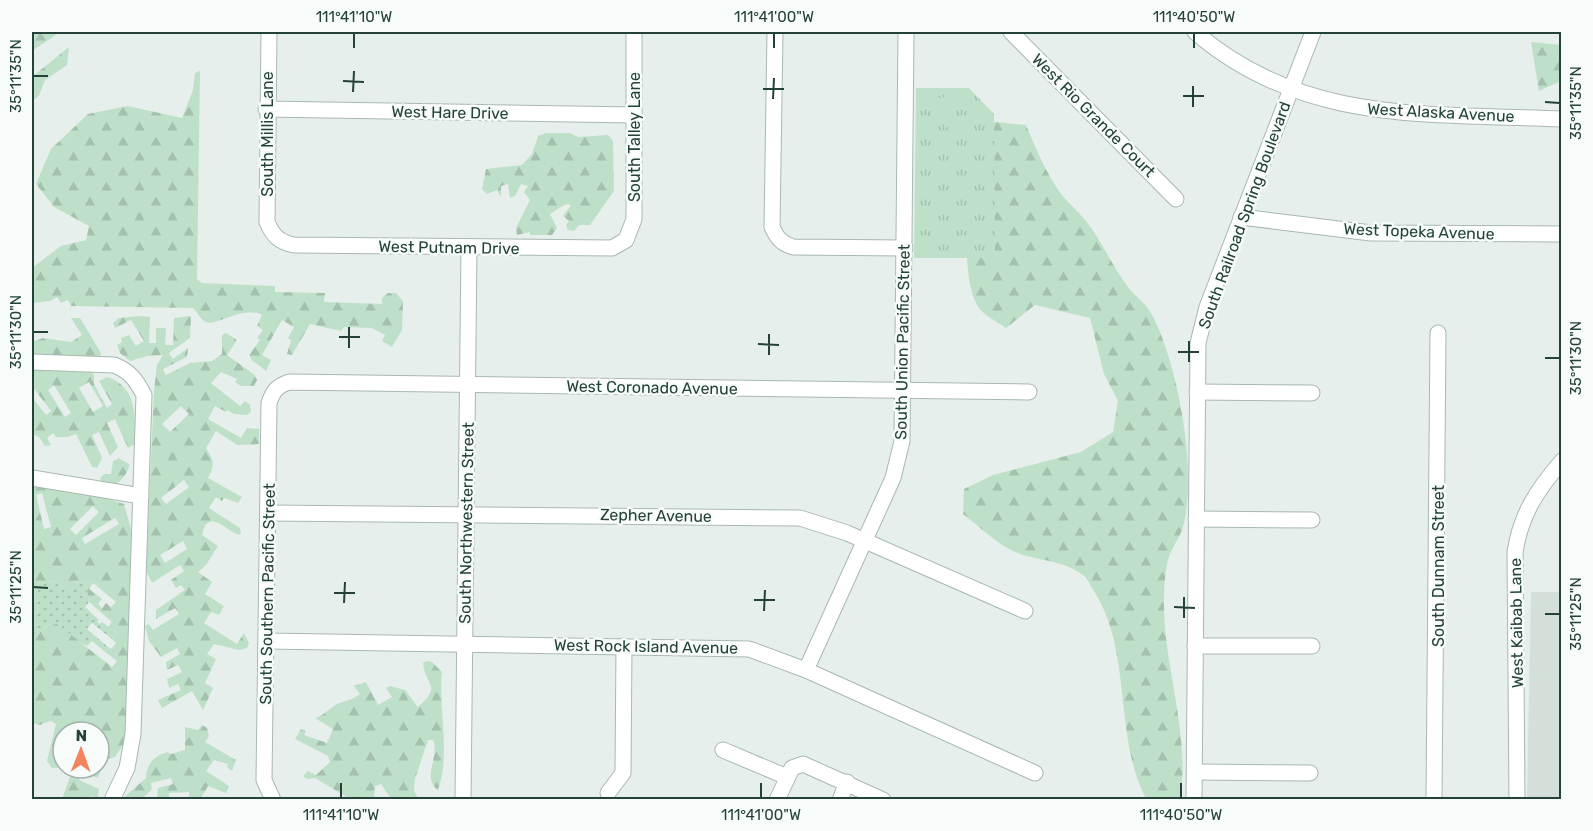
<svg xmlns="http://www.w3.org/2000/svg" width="1593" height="831" viewBox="0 0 1593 831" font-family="Rubik,sans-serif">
<defs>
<pattern id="grass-dots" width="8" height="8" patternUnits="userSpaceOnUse" patternTransform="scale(1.5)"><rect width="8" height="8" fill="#bfe0c8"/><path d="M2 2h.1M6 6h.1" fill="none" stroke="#a4c1ad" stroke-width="1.8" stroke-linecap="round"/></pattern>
<pattern id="forest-firs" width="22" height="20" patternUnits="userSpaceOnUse" patternTransform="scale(1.5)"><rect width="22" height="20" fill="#bfe0c8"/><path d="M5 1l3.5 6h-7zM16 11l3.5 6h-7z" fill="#a4c1ad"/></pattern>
<pattern id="park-tufts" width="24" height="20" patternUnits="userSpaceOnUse" patternTransform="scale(1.5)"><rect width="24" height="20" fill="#bfe0c8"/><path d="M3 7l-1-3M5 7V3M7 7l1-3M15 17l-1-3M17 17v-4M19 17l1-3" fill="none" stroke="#a4c1ad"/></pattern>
</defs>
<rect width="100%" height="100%" fill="#e6efeb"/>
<polygon fill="#d4dfda" points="1531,592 1561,592 1561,799 1527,799"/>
<polygon fill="url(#grass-dots)" points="54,581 64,590 74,582 86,584 89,602 85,607 99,620 97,622 100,624 102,622 116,632 112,639 92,623 87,629 108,647 104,651 92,641 87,646 74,639 57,624 48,625 32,639 32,593 38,583"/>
<g fill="url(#forest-firs)" fill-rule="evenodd">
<polygon points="32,32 60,32 32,51"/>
<polygon points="1531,42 1561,45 1561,81 1539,91"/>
<polygon points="69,47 67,65 45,80 39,95 32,102 32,77"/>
<path d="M200,71l-3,208 5,4 73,3v6l50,1 -1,9 58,2v-6l6,-5h8l7,8 -1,29 -10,17 -10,-6 3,-6 -13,-7 -28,-1 -3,4 -31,-7 -18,31 -5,-1 4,-14 -3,-2 6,-11 -12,-7 -20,35 9,5 -5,11 -14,-11 -3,-5 11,-15 -3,-2 6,-8 -6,-4 5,-11c-19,-10 -46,12 -56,7 -5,-2 -9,-10 -13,-14l-122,-2 -3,-6 -7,3 -4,-6 -7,4 -18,2v-35l29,-22 25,-6 3,-14 -35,-19 -18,-23 15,-35 37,-35 40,-8 54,12 11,-28 2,-17z"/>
<path d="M985,121l41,4c10,24 20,48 35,69 8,10 17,17 25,27 15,19 25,42 39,62 7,11 20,19 26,30 27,49 47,160 32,214 -3,11 -12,21 -15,33 -3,12 -4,28 -4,40 -1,66 27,134 16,199h-34c-33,-64 -13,-146 -52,-208 -3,-4 -6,-12 -10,-15 -18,-16 -48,-15 -69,-24 -18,-8 -36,-26 -52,-38l1,-25 29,-14 88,-23 32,-20 5,-31 -14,-27 -14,-56 -55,-13 -29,23c-8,-6 -25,-14 -29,-23 -23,-45 0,-134 8,-184z"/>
<polygon points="546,133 570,133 578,137 608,135 613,141 614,191 590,225 579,225 574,231 568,230 566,225 569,221 563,216 571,205 566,204 550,214 557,228 552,235 530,235 530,232 517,235 516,228 530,200 524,192 528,186 521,184 515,196 510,198 508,184 501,186 501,197 497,190 487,194 482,189 486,169 522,165 532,154 538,136"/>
<path d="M140,316l10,1 -1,26h7v-15h10l-1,17h8l1,-27 17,-2 -1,22 -21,15 4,6 15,-11 -1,9 -24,12 3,6 24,-12 22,-2 10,-7v-19l4,-2 11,7 -10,15 28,20 2,5 -3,6h-13l-6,-4 2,-3 -16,-7 -10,11 29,23 5,-5 5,4 1,7 -4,3 -13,-1 -7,-4 -1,2 -11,-6 -7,13 33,19 6,-10 12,1v15l-22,1 -21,-14 -10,17c8,13 9,17 2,30l34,19 -4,6 -14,-5 -2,3 -6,-4 -7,11 31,20 1,5 -2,2c-11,-4 -17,-13 -28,-14l-6,4 -3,10 16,11 -12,19 -8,7 14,10 -7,12 19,12 -5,9 -8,-3 -7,11 33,21 7,-11 5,10 -2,5 -8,2 -25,-6 -7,10 9,5 -11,24 8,5 -10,22 -11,-19 -30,17 -4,-8 23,-10 -3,-6 -9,4 -2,-9 15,-7 -4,-7 -11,5 -1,-8 14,-8 -3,-6 -16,9 -12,-16 -4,-15 4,-2 4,6 26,-16 -4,-6 -19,11v-9l29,-20 -4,-5 -5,3 -5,-8 13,-9 -4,-6 -28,18 -6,-12 8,-180 3,-26 6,-10 -16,1 -17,5 -10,-8 -3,-8 5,-3 -1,-4 8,-3 7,11 8,-5 -13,-21 -16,8 -2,-5 6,-5zM181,406l8,8 -19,18 -8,-8zM184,480l5,7 -23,17 -5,-6zM183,541l4,8 -22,14 -5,-8z"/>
<polygon points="71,318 80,318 101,353 99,361 32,358 32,342 43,338 71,342 82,335"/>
<path d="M33,370l54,1 7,3v10l13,24 5,-4 -13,-23 8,-4c31,10 28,40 28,67l-7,4 -13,-29 -8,4 11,24 -8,9 -11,-24 -7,3 10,23 -5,10 -5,-1 -16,-33 -8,3h-12l-3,-4 -6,5 4,7 -6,1 -6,-9 -7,-3v-37l14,18 5,-4 -19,-25zM89,382l14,24 -10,6 -14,-24zM54,385l17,28 -6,4 -17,-27z"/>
<path d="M119,458l11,7c-5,12 -12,24 -27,19l-3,-6 4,-4h7l2,-13z"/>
<path d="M32,485l58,8 34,11 9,32 -5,202 -13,19 -16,4v-29h-36v35l-11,1 -5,-7 9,-37 -5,-3 -11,4 -8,-2v-84l16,-14 9,-1 55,43 5,-6 -13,-10 4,-4 3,2 5,-6 -4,-4 4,-7 -8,-5 4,-5 -23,-20 -3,-18 -11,-2 -5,6 -6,2 -10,-9 -15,2 -7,10v-63l2,-1zM42,493l9,34 -7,2 -8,-34zM93,506l6,6 -23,23 -6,-6zM115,518l4,6 -34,20 -3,-6zM93,583l23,19 -5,5 -5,-4 -4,5 -4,-4 4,-5 -13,-10z"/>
<path d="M427,661l5,1 10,10c-4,38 9,81 -4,118 -17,-13 2,-32 -5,-50h-5l-13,39 -1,11 4,9h-27l-10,-15 -6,2 -1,10 4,3h-28l-35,-21 -8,1 -4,-3 5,-5 8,4 14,-13 -2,-6 -33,-17 6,-10 5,2 -2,4 23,8 6,-14 -18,-11c10,-3 13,-9 22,-14 9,-4 14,-3 23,-10l-6,-8 12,-4 12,23 14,-8 -6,-9 4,-2 15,4 13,17c25,-22 7,-21 5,-44z"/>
<path d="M202,725l5,3 2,8 -4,6 31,18 -4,11 -5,-4 1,-3 -14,-4 -8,11 23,15 -3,7 -18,-7 -7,12 3,1h-15v-7l-20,1v6l-12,-1 1,-10 15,-4 -2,-6 -20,5 1,6 -10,10h-20l24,-21c1,-15 7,-21 21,-26l4,2 14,-4v-23l13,3z"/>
<polygon points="73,768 101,770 98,778 81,773 79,780 99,789 98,798 91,796 89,799 62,799"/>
</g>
<polygon fill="url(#park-tufts)" points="916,88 969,88 994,114 995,258 914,258"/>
<polygon fill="#bfe0c8" points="951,95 959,124 945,128 936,99"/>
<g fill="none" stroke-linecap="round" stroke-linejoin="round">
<g stroke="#a8b8b2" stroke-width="17">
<g id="minor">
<path d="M269,32l-2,190c6,14 12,20 27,23l318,3 14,-8 8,-21v-187"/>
<path d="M775,32l-3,195c5,11 9,16 21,20l112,1"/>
<polyline points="1011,32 1176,199"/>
<path d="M1195,32c108,93 234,81 367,87"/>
<polyline points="266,109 634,115"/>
<polyline points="1241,217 1371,233 1562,234"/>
<path d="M32,362l82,3c16,6 22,15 30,30l-11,339 -6,34 -15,32"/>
<polyline points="1197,392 1312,393"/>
<polyline points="32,478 141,496"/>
<polyline points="268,513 800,518 847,533 1025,611"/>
<polyline points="1196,519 1312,520"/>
<polyline points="267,641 749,649 806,670 1035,773"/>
<polyline points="1195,646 1312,646"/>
<polyline points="806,670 893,478 902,441 906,32"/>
<polyline points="723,750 787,777"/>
<polyline points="1195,772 1310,773"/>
<polyline points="608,793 623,773 624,646"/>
<path d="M273,800l-9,-20 5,-377c4,-12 8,-17 20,-21l740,10"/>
<polyline points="463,800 469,247"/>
<polyline points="777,800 792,768 803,764 883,800"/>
<polyline points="840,800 847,782"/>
<polyline points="1194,800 1198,343 1207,307 1313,32"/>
<polyline points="1434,800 1438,333"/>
<path d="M1517,800l-2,-248c6,-38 22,-62 47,-91"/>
</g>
</g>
<use href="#minor" stroke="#fff" stroke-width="15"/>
</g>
<path fill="none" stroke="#24423a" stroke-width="2" d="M354,48v-15M774,48v-15M1194,48v-15M33,76h15M343,81l21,1M763,89h21M353,92l1,-21M1183,96h21M773,99l1,-21M1545,102l15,1M1193,107v-21M33,332h15M339,337h21M758,344l21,1M349,348v-21M1178,352h21M769,355v-21M1545,358h15M1189,362v-21M33,587l15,1M334,593h21M754,600h21M344,603l1,-21M1174,607l21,1M764,611l1,-21M1545,614h15M1184,618v-21M341,798v-15M761,798v-15M1181,798v-15"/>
<g text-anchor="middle" stroke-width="5" stroke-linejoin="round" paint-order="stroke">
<g font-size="16" fill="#24423a" stroke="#f7fbf9">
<text transform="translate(450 112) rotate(1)" y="6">West Hare Drive</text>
<text transform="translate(1441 112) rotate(3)" y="6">West Alaska Avenue</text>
<text transform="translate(1094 115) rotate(45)" y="6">West Rio Grande Court</text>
<text transform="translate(267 134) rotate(-90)" y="6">South Millis Lane</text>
<text transform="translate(634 137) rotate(-90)" y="6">South Talley Lane</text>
<text transform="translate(1244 215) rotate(-70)" y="6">South Railroad Spring Boulevard</text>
<text transform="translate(1419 231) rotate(2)" y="6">West Topeka Avenue</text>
<text transform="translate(449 247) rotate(1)" y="6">West Putnam Drive</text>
<text transform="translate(902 342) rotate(-89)" y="6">South Union Pacific Street</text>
<text transform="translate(652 387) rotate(1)" y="6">West Coronado Avenue</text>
<text transform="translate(656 515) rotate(1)" y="6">Zepher Avenue</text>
<text transform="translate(466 523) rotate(-89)" y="6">South Northwestern Street</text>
<text transform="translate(1438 566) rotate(-90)" y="6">South Dunnam Street</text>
<text transform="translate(267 594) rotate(-89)" y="6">South Southern Pacific Street</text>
<text transform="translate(1516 623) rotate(-91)" y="6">West Kaibab Lane</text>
<text transform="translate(646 646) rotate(1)" y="6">West Rock Island Avenue</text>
</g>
</g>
<rect width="1593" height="831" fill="none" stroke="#f7fbf9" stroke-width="66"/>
<g transform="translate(81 750) rotate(1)"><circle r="28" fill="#f7fbf9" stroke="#a3b1ad" stroke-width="1.5"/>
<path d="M0-4.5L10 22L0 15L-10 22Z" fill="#f4845f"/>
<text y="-9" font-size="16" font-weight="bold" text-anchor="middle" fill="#24423a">N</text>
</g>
<rect x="33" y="33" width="1527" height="765" fill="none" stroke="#24423a" stroke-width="2"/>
<g font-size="15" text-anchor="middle" fill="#24423a">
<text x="354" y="22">111°41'10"W</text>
<text x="774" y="22">111°41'00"W</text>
<text x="1194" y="22">111°40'50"W</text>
<text transform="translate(16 76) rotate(-90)" y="5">35°11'35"N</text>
<text transform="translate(1576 103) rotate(-90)" y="5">35°11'35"N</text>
<text transform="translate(16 332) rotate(-90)" y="5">35°11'30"N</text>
<text transform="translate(1576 358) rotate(-90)" y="5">35°11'30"N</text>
<text transform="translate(16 587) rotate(-90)" y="5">35°11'25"N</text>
<text transform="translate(1576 614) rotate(-90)" y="5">35°11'25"N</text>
<text x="341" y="820">111°41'10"W</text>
<text x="761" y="820">111°41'00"W</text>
<text x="1181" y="820">111°40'50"W</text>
</g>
</svg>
